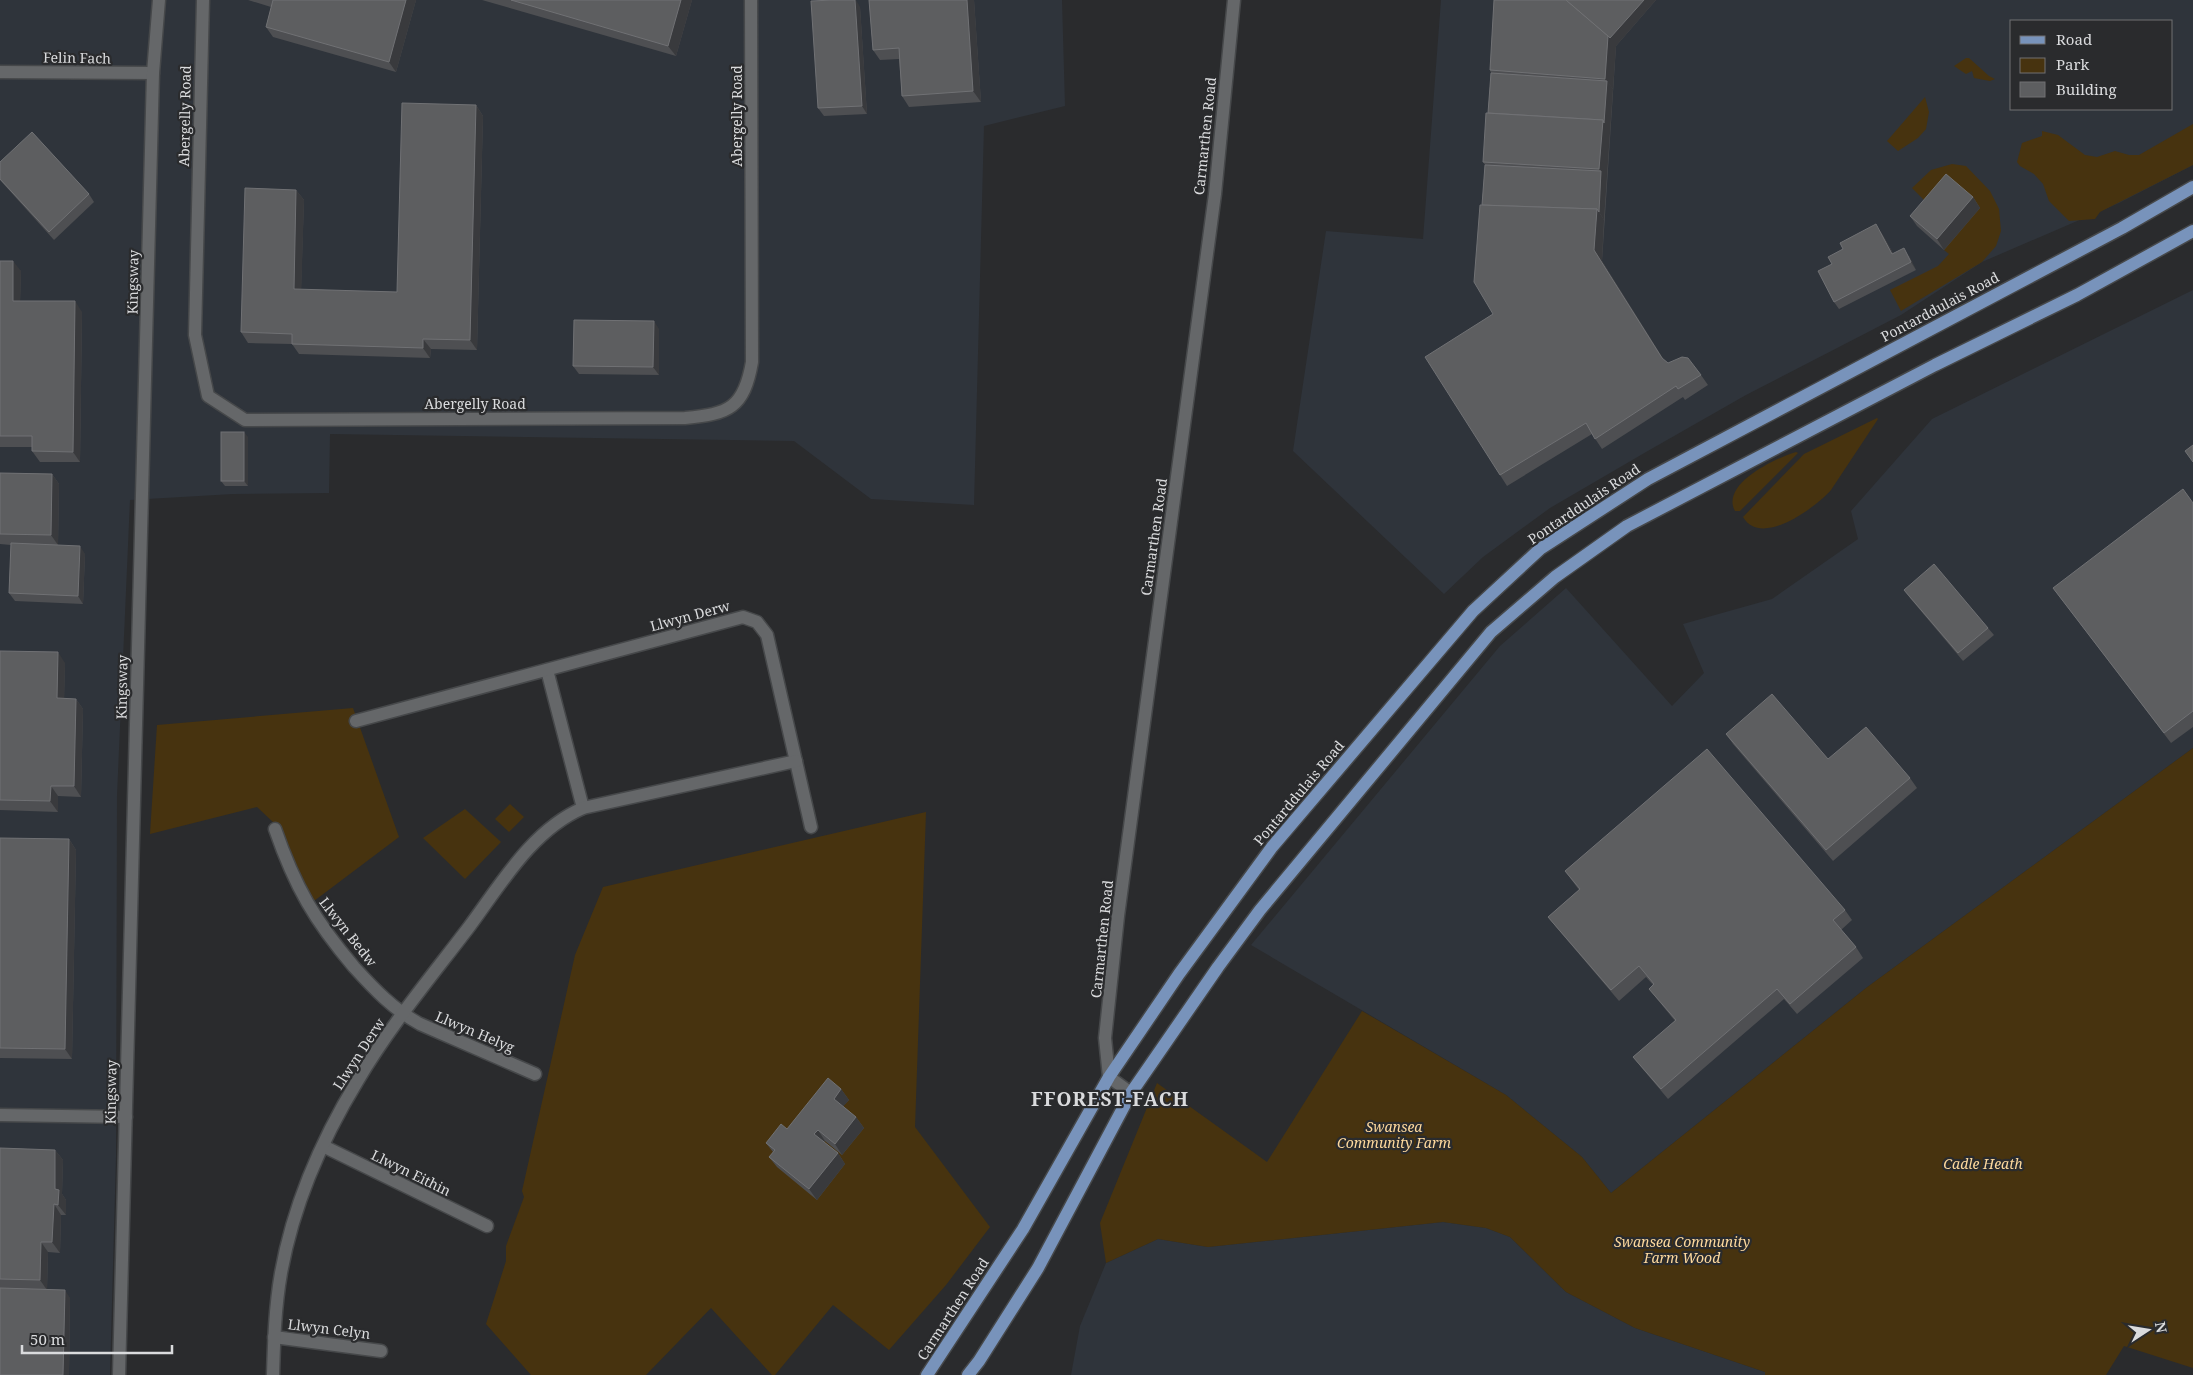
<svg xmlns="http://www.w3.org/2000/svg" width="2193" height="1375" viewBox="0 0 2193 1375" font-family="'Noto Serif',serif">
<rect width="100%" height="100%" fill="#2a2b2d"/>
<g fill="#2f343b" fill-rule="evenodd">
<polygon points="0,0 1062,0 1065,106 984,126 974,505 871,499 794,441 330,434 329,493 233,494 130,500 117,795 116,1157 110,1375 0,1375"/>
<path d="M1441,0h752v165l-74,38 -137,59 -81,53 -155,80 -100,57 -96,56 -67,49 -39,37 -151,-143 33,-220 97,8zM2012,21h160v88h-160z"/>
<polygon points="2193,290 2193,748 1866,988 1611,1193 1582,1157 1506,1095 1251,945 1500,646 1566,588 1672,706 1704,673 1683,624 1772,599 1858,539 1851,511 1932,419"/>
<polygon points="1443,1222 1486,1228 1510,1237 1566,1292 1635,1328 1765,1372 1765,1375 1071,1375 1080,1326 1106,1263 1158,1239 1208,1247"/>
</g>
<g fill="#47330f">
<polygon points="1966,58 1969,58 1989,76 1995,79 1990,81 1974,78 1972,71 1966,74 1954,66"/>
<polygon points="1925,97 1929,112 1926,129 1918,138 1898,151 1887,141"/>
<polygon points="2193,124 2193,165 2100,212 2095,219 2069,221 2049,201 2043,184 2034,174 2020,166 2017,162 2022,143 2042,136 2042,131 2058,135 2085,155 2097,157 2115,151 2129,155 2139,155"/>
<polygon points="1952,164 1966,166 1990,191 1999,209 2001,231 1996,246 1982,262 1901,311 1890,290 1938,266 1949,254 1944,250 1928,204 1912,188 1931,170"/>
<path d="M1877,418l1,1 -47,71c-16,18 -70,58 -88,27l61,-63z"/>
<path d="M1796,452l2,1 -58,58h-5c-15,-27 41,-53 61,-59z"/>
<polygon points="353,708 399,837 310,904 278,830 273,822 257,807 150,834 157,725"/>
<polygon points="2193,748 2193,1368 2124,1346 2106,1375 1765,1375 1765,1372 1635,1328 1566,1292 1510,1237 1486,1228 1443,1222 1208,1247 1158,1239 1106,1263 1100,1223 1157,1083 1267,1162 1362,1011 1506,1095 1582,1157 1611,1193 1866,988"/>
<polygon points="510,804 524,817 509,832 495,819"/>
<polygon points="465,809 501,842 465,879 423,838"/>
<polygon points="926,812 915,1127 990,1227 946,1285 889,1350 833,1305 775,1375 772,1375 711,1308 646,1375 531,1375 486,1324 506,1261 506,1246 524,1197 522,1191 575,955 603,887"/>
</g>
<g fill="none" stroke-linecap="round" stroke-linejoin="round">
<g stroke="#46484a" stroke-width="15">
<g id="minor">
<path d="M203,0l-8,335 13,61 37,24 440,-2c44,-4 59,-10 67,-56l-1,-362"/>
<polyline points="0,72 153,73"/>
<polyline points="547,670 583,808"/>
<polyline points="356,721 743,617 757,622 767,635 811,827"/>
<path d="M275,829c20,58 40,92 79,138 20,22 40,43 66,57l115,50"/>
<polyline points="1131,1093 1109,1077 1105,1038 1118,916 1215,194 1234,0"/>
<polyline points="0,1115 126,1117"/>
<polyline points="323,1146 487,1226"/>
<polyline points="274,1337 381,1351"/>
<polyline points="119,1375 153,73 159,0"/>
<path d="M273,1375c1,-34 2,-68 8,-102 12,-67 41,-134 77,-193 32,-54 73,-103 111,-153 32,-43 63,-97 114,-119l213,-47"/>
</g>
</g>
<g stroke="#46484a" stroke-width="15">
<g id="major">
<polyline points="927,1375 1023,1229 1109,1077 1179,974 1272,847 1473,611 1540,549 1648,479 2122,228 2193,187"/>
<polyline points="968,1375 979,1361 1038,1268 1131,1093 1218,967 1260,910 1491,632 1555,577 1627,526 1935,365 2077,295 2193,231"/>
</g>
</g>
<use href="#minor" stroke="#656769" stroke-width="12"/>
<use href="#major" stroke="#7893bb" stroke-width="12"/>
</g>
<g fill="#4e4f52">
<polygon points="248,0 416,0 396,72 273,37 266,27 271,7"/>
<polygon points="482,0 692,0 676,56"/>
<polygon points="869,0 974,0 981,102 909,107 902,96 899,59 880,60 873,50"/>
<polygon points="1494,0 1656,0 1616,46 1602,261 1664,360 1668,363 1701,375 1708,385 1685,400 1683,397 1602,449 1592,434 1507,486 1500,475 1493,314 1482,205 1485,165 1483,162 1488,113 1491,73 1490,70"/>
<polygon points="860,7 867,114 824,116 818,108"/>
<polygon points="476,105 483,116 477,350 431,349 430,358 299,354 292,344 248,343 241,332 296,190 304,200 301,290 397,292"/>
<polygon points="0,162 89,194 94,202 54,240 0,180"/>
<polygon points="1973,197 1980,208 1944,250 1917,226 1910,216"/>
<polygon points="1881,232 1893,253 1909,256 1916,270 1839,309 1834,302 1832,264"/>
<polygon points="0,261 21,271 20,301 82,312 80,462 40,462 32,451 32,447 0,447"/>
<polygon points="659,329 659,375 579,374 573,366"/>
<polygon points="248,437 248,486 225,486 221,481"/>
<polygon points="0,473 52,474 59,484 58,545 85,554 83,604 15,601 9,593 11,545 0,544"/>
<polygon points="2193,503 2193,727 2171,743 2053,588"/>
<polygon points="1904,590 1988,628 1994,635 1963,661 1910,598"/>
<polygon points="0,651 65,663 64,698 76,699 83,709 81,797 58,796 58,812 0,810"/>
<polygon points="1726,734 1828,759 1910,778 1917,788 1833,861 1733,744"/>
<polygon points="0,838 69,839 76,850 72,1059 0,1058"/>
<polygon points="1565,871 1845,910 1852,920 1841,930 1856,947 1863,958 1797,1014 1784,999 1668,1099 1641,1067 1633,1057 1675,1021 1657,999 1649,989 1653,985 1646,977 1619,1001 1556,927 1548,917 1579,890"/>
<polygon points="841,1089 849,1100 843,1106 856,1117 864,1128 842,1155 825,1141 824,1142 838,1153 845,1164 817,1200 777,1167 769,1157 773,1152 766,1143 787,1129"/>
<polygon points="0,1148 55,1150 63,1160 62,1194 66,1200 66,1215 61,1215 60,1253 48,1252 47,1289 70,1298 69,1375 0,1375"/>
</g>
<g fill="#393a3d">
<polygon points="406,0 416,0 396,72 389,62"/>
<polygon points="681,0 692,0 676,56 668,46"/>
<polygon points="855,0 856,0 860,7 867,114 862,106"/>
<polygon points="967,0 974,0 981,102 973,91"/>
<polygon points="1644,0 1656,0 1616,46 1613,89 1605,79 1608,36"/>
<polygon points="1607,81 1613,89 1604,220 1599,212 1601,171 1599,169 1603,120"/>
<polygon points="476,105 483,116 477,350 470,340"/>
<polygon points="296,190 304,200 301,300 294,289"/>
<polygon points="1973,197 1980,208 1944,250 1937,239"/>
<polygon points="1597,209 1604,220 1602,261 1669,369 1594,250"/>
<polygon points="1876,224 1881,232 1898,262 1892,254"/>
<polygon points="1904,248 1909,256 1916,270 1911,262"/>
<polygon points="13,261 21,271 20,311 13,301"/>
<polygon points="75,301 82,312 80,462 73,452"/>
<polygon points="654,321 659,329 659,375 653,367"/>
<polygon points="423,339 431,349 430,358 423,348"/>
<polygon points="244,432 248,437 248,486 244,481"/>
<polygon points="52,474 59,484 58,545 51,535"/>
<polygon points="80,546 85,554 83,604 78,596"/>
<polygon points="58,652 65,663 64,709 57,698"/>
<polygon points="76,699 83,709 81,797 74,786"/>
<polygon points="51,786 58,796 58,812 50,801"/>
<polygon points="69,839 76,850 72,1059 65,1049"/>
<polygon points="841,1089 849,1100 841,1109 834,1099"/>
<polygon points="856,1117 864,1128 842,1155 835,1144"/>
<polygon points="818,1130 825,1141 822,1144 814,1134"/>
<polygon points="55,1150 63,1160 62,1194 66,1200 66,1215 58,1205 55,1189"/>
<polygon points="838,1153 845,1164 817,1200 809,1189"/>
<polygon points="54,1204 61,1215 60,1253 52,1242"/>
<polygon points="41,1242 48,1252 47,1290 40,1280"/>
<polygon points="65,1290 70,1298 69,1375 63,1375"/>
</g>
<g fill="#5d5e60" stroke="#707174">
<polygon points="273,0 406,0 389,62 266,27"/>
<polygon points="511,0 681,0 668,46"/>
<polygon points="833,0 855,0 862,106 818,108 811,1"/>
<polygon points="869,0 967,0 973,91 902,96 899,48 873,50"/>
<polygon points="1494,0 1566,0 1608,36 1605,79 1490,70"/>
<polygon points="1566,0 1644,0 1610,38 1608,36"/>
<polygon points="1491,73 1607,81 1604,123 1603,120 1488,113"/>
<polygon points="402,103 476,105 470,340 423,339 423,348 292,344 292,334 241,332 245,188 296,190 294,289 397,292"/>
<polygon points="1486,113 1603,120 1599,169 1483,162"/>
<polygon points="32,132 89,194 49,232 0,179 0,162"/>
<polygon points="1485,165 1601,171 1599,212 1597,209 1482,205"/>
<polygon points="1946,174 1973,197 1937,239 1910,216"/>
<polygon points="1480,205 1597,209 1594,250 1662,358 1668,363 1682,357 1688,358 1701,375 1678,389 1676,386 1595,439 1586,423 1500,475 1425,357 1493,314 1474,282"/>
<polygon points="1876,224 1892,254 1904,248 1911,262 1834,302 1818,271 1832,264 1828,257 1843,249 1840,243"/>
<polygon points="0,261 13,261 13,301 75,301 73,452 32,451 32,436 0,436"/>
<polygon points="574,320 654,321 653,367 573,366"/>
<rect x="221" y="432" width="23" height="49"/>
<polygon points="2193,445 2193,462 2185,451"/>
<polygon points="0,473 52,474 51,535 0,534"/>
<polygon points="2183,489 2193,503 2193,711 2164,733 2053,588"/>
<polygon points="11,543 80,546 78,596 9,593"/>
<polygon points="1934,564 1988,628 1958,653 1904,590"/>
<polygon points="0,651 58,652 57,698 76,699 74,786 51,786 50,801 0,800"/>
<polygon points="1772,694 1828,759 1866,727 1910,778 1826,850 1726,734"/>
<polygon points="1707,749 1845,910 1833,920 1856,947 1790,1004 1777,989 1661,1089 1633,1057 1676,1020 1649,989 1654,984 1639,966 1611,990 1548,917 1580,889 1565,871"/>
<polygon points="0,838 69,839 65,1049 0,1048"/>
<polygon points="828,1078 841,1089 834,1099 856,1117 835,1144 818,1130 814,1134 838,1153 809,1189 769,1157 775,1150 766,1143 781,1124 787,1129"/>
<polygon points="0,1148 55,1150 55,1189 59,1190 58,1205 54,1204 52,1242 41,1242 40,1280 0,1279"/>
<polygon points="0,1288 65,1290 63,1375 0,1375"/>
</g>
<g text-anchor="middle" stroke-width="4.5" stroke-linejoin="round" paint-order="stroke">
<g font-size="14" fill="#dadbdd" stroke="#2a2b2d">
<text transform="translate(77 58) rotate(1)" y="5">Felin Fach</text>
<text transform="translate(185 116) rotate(-89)" y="5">Abergelly Road</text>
<text transform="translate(737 116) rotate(-90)" y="5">Abergelly Road</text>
<text transform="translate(1205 136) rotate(-84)" y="5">Carmarthen Road</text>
<text transform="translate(133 282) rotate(-89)" y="5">Kingsway</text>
<text transform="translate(1940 307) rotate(-28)" y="5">Pontarddulais Road</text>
<text x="475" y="409">Abergelly Road</text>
<text transform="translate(1584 504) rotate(-34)" y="5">Pontarddulais Road</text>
<text transform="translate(1154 537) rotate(-82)" y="5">Carmarthen Road</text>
<text transform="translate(690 616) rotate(-15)" y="5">Llwyn Derw</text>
<text transform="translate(122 687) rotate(-89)" y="5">Kingsway</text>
<text transform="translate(1299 793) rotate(-50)" y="5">Pontarddulais Road</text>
<text transform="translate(348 932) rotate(52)" y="5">Llwyn Bedw</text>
<text transform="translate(1102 939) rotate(-84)" y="5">Carmarthen Road</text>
<text transform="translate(475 1032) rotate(23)" y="5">Llwyn Helyg</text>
<text transform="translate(359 1054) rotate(-57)" y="5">Llwyn Derw</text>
<text transform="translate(111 1092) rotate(-89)" y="5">Kingsway</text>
<text transform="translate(411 1173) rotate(26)" y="5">Llwyn Eithin</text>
<text transform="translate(953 1309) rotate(-57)" y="5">Carmarthen Road</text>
<text transform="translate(329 1329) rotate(7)" y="5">Llwyn Celyn</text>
</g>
<g font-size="14" font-style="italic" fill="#fed99d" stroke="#2a2b2d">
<text x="1394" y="1132">Swansea<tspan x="1394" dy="16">Community Farm</tspan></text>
<text x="1983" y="1169">Cadle Heath</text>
<text x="1682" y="1247">Swansea Community<tspan x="1682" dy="16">Farm Wood</tspan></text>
</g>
<g font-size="19" font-weight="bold" letter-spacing="1" fill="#dadbdd" stroke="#2a2b2d">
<text x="1110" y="1106">FFOREST-FACH</text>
</g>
</g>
<rect x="2010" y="20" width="162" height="90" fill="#2a2b2d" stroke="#707173"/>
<rect x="2020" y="36" width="25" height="8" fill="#7893bb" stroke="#707173"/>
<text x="2056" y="45" font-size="15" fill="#dadbdd">Road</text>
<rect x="2020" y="58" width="25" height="15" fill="#47330f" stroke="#707173"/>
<text x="2056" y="70" font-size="15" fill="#dadbdd">Park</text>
<rect x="2020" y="82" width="25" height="15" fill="#5d5e60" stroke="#707173"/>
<text x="2056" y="95" font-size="15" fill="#dadbdd">Building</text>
<g transform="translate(2148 1330) rotate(78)" stroke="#2a2b2d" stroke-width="4" paint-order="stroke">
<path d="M0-4L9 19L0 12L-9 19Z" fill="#dadbdd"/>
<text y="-8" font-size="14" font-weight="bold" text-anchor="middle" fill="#dadbdd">N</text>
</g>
<path d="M22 1345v8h150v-8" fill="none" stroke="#dadbdd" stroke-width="2.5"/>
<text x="30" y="1345" font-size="15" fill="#dadbdd" stroke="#2a2b2d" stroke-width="4" paint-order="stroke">50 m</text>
</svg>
